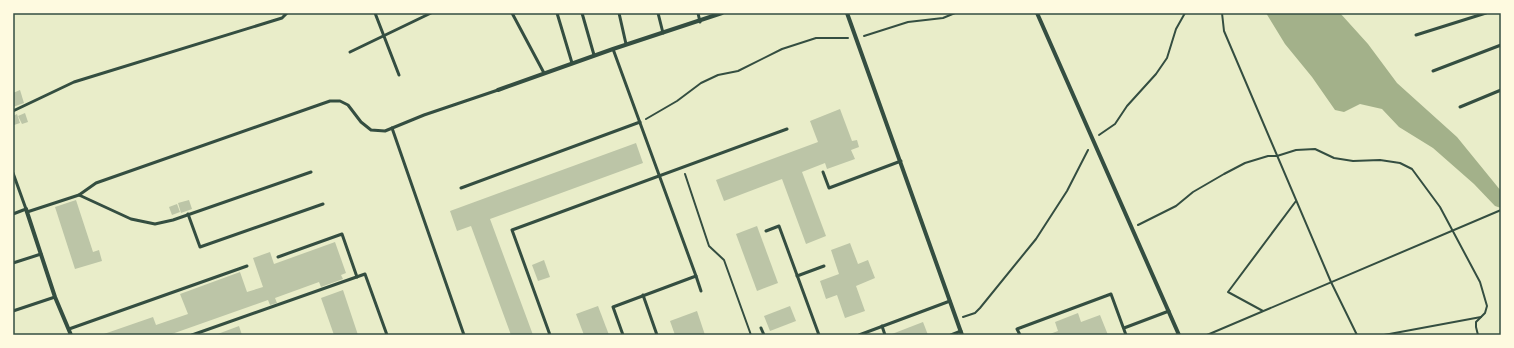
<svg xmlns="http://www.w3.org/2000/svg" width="1514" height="348" viewBox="0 0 1514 348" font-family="Barlow,sans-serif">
<rect width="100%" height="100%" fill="#e9edc9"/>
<polygon fill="#a3b18a" points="1266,13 1340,13 1368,44 1397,83 1457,137 1501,191 1501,208 1495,206 1474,184 1433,148 1399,127 1382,109 1360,104 1344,112 1335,110 1312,77 1285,44"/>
<g fill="#bcc5a7">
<polygon points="20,90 24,103 13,107 13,93"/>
<polygon points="840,109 852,141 857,140 859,147 851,150 855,159 827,169 825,163 802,172 826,236 806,244 782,179 724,201 716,180 818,142 810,121"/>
<polygon points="25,113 28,122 22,124 18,116"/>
<polygon points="17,114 20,123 14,125 13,116"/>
<polygon points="636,143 643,163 490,219 533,335 511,335 471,226 457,231 450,211"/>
<polygon points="76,200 93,252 99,250 102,261 75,269 55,207"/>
<polygon points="189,200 192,209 181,213 178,203"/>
<polygon points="177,204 180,212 172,215 169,207"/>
<polygon points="757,226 778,283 757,291 736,234"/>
<polygon points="335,242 346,273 341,275 343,279 321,287 319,282 275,298 277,303 270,305 268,300 169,335 101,335 153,317 156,325 188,314 180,294 240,272 247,292 263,287 253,258 270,252 274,264"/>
<polygon points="850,243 858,264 868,260 875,278 856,286 865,311 845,318 837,295 826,299 820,281 839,274 831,250"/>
<polygon points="544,260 550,277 538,281 532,265"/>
<polygon points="343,290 358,335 334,335 321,298"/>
<polygon points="598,306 609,335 584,335 576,314"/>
<polygon points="790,306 796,321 770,331 764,316"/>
<polygon points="697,311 705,335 675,335 670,321"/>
<polygon points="1078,313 1081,322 1100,315 1108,335 1047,335 1058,331 1055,322"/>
<polygon points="923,322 928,335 893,335 892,334"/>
<polygon points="239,326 242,335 215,335"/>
</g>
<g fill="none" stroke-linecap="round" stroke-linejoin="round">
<g stroke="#344e41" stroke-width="2">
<polyline points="1222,13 1224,31 1331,282 1357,335"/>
<polyline points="864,36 908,22 943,18 955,13"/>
<polyline points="646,119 677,101 701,83 718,75 738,71 782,49 816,38 848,38"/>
<polyline points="1099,135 1115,124 1127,106 1156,74 1167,58 1176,29 1185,13"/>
<polyline points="685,174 709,246 724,260 751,335"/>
<polyline points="1138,225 1176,206 1193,192 1224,174 1245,163 1268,156 1277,156 1296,150 1315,149 1334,158 1353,161 1380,160 1400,163 1412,169 1440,207 1480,282 1487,306 1485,313 1476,322 1476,327 1478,335"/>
<polyline points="1263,311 1228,292 1296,201"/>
<polyline points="963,317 975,313 980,308 1036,239 1067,191 1088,150"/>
<polyline points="1207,335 1501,210"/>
<polyline points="1384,335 1481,317"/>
</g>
<g stroke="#344e41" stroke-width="3">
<polyline points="375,13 399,75"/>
<polyline points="512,13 544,73"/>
<polyline points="557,13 572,63"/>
<polyline points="582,13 594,55"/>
<polyline points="619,13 626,44"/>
<polyline points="658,13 663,33"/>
<polyline points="698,13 700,22"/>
<polyline points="1416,35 1486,13"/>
<polyline points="613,49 696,276 613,307 623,335"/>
<polyline points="350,52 431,13"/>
<polyline points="1433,71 1501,45"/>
<polyline points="1460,107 1501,90"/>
<polyline points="13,111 74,82 282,18 287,13"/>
<polyline points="392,128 464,335"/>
<polyline points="823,172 829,188 901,161"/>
<polyline points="13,173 26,209 13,214"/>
<polyline points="461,188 640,122"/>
<polyline points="79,195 131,219 155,224 173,220 311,172"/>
<polyline points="27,212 79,195 96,183 330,101 340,101 348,105 361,122 371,130 385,131 424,115 498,90"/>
<polyline points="188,214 200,247 323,204"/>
<polyline points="766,231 779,226 819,335"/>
<polyline points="278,257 342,234 357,277"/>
<polyline points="13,263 41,254"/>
<polyline points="696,276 701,291"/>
<polyline points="797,276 824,266"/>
<polyline points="643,295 657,335"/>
<polyline points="13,311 55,297"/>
<polyline points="882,326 885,335"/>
<polyline points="761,328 764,335"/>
<polyline points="1124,328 1169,311"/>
<polyline points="69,329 247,266"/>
<polyline points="192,335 365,274 387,335"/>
<polyline points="550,335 512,230 787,129"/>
<polyline points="859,335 950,301"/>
<polyline points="951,335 961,331"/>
<polyline points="1020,335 1017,329 1111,294 1126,335"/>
</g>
<g stroke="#344e41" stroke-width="4">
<polyline points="847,13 962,335"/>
<polyline points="1037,13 1179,335"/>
<polyline points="498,90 613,49 722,13"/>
<polyline points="26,209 55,297 71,335"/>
</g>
</g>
<rect width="1514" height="348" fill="none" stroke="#fefae0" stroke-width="28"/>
<rect x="14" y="14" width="1486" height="320" fill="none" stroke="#344e41" stroke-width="1.5"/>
</svg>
